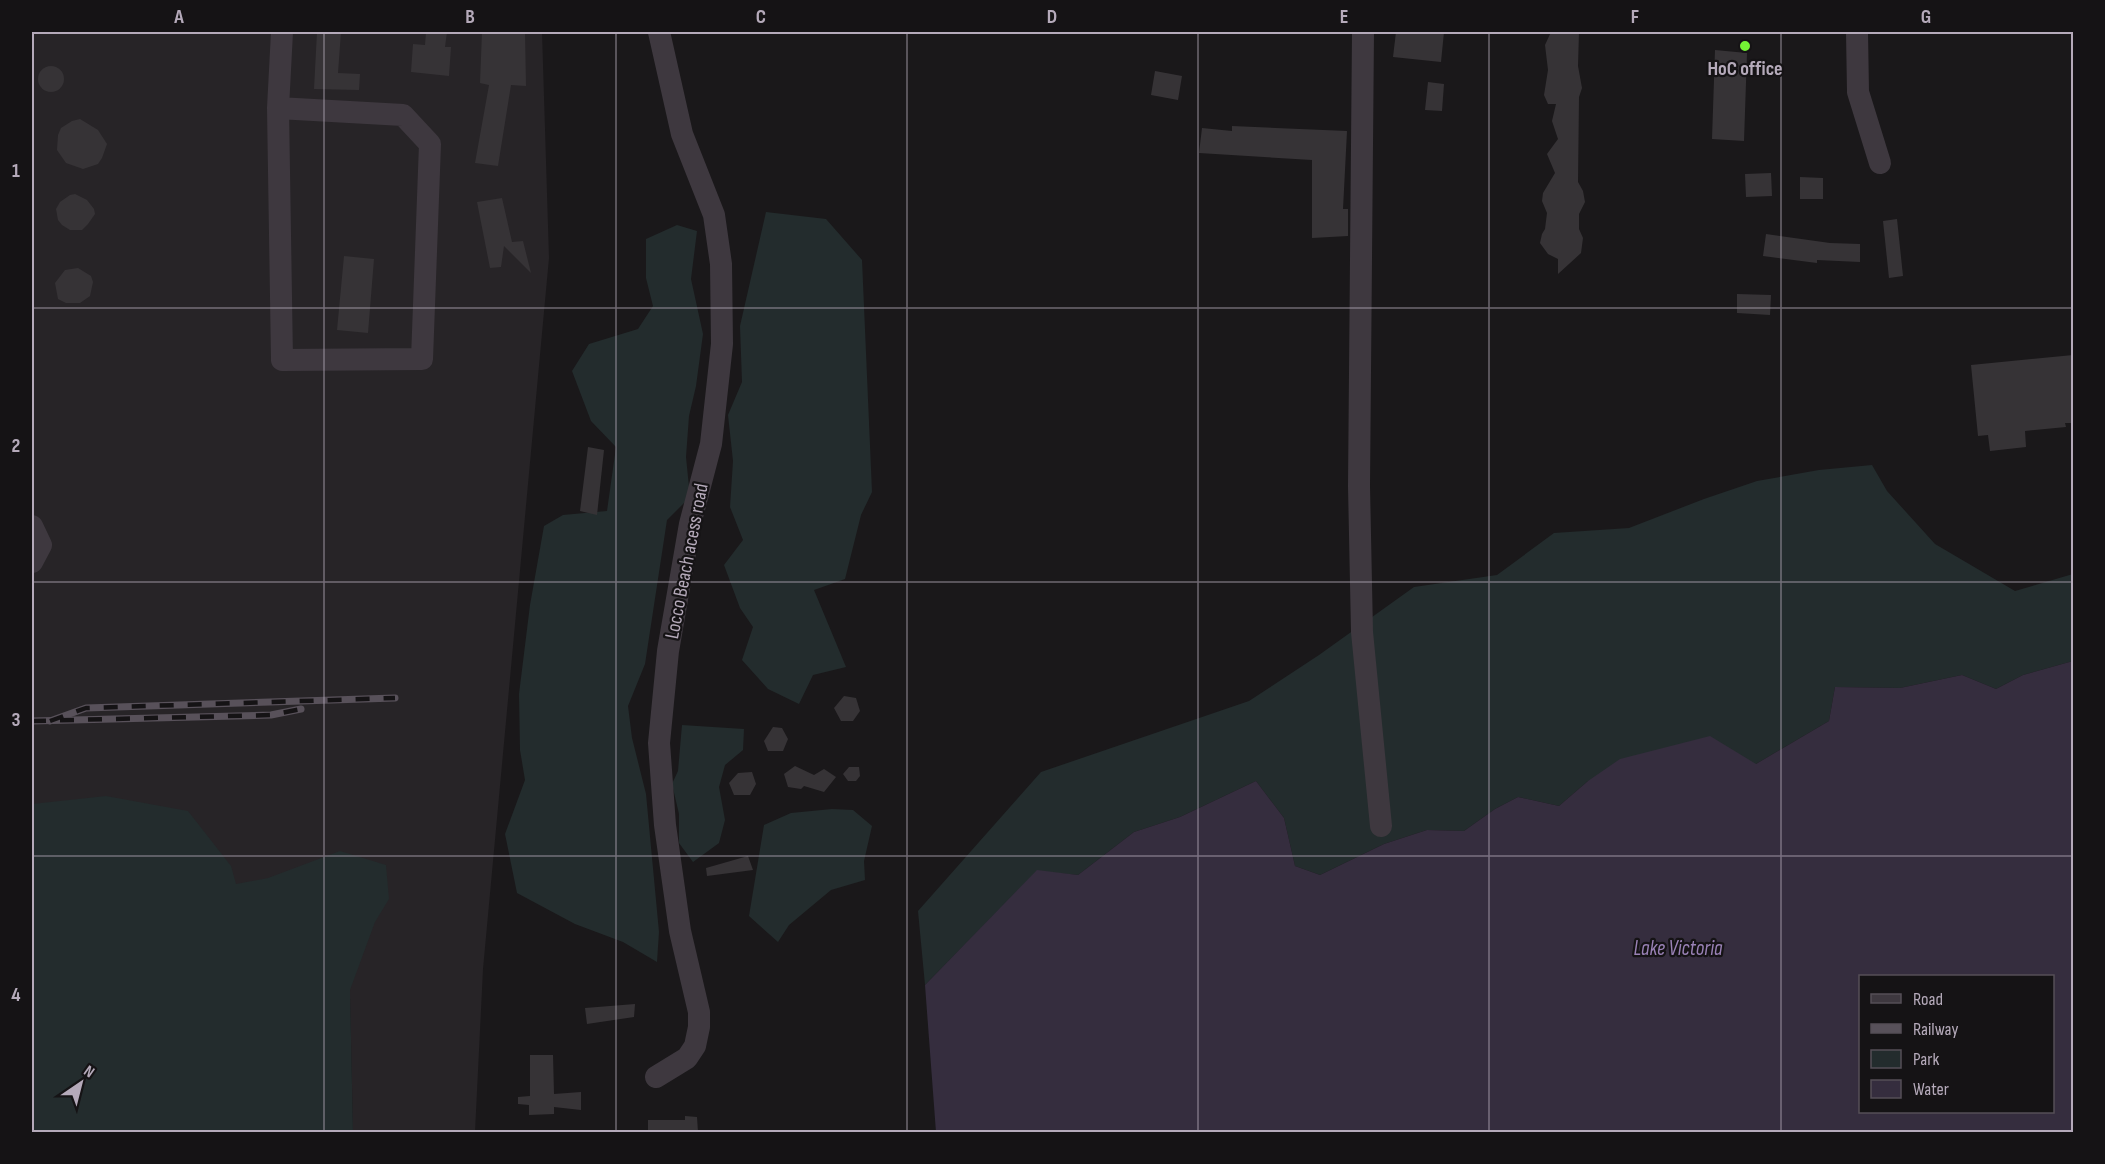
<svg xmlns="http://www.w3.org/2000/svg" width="2105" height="1164" viewBox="0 0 2105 1164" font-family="'Sofia Sans Condensed',sans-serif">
<rect width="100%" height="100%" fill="#1a181a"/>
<polygon fill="#272427" points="32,32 542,32 549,258 483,969 475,1132 353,1132 349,953 32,1020"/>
<g fill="#232c2d">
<polygon points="766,212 826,219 862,260 872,492 861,515 845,579 814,590 846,667 813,675 799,704 768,689 742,660 753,627 740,608 724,565 743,540 730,507 733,461 728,415 742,382 740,326"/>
<polygon points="677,225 697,231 691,279 703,334 696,386 689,416 686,457 690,497 667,520 645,664 628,706 632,738 646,794 659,932 657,962 623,942 575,924 517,893 505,834 525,780 520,750 519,694 530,605 544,526 563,515 607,511 616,447 591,421 572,371 589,344 638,329 653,306 646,278 646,239"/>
<polygon points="1872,465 1887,491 1935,544 2015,591 2073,574 2073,661 2023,675 1996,689 1962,675 1900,688 1835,687 1829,721 1756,764 1588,781 1559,806 1518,797 1495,809 1464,831 1427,830 1384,844 1320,875 1295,866 1284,818 1256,781 1180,817 1134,832 1078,875 1037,871 925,985 918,911 1041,772 1249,701 1319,655 1414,587 1497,575 1554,533 1629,528 1704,499 1757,481 1819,470"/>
<polygon points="682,725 744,729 743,750 725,765 719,787 725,820 719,843 693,862 679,843 679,814 672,784 678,771"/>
<polygon points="106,796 188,811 231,866 236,884 268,878 340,851 386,865 389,899 375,922 350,990 353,1132 32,1132 32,804"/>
<polygon points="832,809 853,810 872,826 864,861 865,880 831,890 789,925 778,942 749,916 764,825 791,813"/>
</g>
<path fill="#352d3e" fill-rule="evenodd" d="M2073,661v471h-1137l-11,-147 112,-115 41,5 56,-43 46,-15 76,-36 28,37 11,48 25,9 64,-31 43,-14 37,1 31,-22 23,-12 41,9 29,-25 32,-22 90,-23 46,28 73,-43 6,-34 65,1 62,-13 34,14 27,-14zM1860,976h192v136h-192z"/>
<g fill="#363336">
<polygon points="317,32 341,32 338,73 360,74 359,90 314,89"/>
<polygon points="426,32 447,32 445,47 451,47 449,76 411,72 413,44 425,45"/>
<polygon points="482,32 525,32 526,86 511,85 498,166 475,163 489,85 480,83"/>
<polygon points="1396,32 1444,32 1441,62 1393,57"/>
<polygon points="1551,32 1579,32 1578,66 1582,88 1579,97 1578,182 1583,191 1585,202 1579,214 1579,229 1583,238 1581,253 1558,274 1558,259 1548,254 1540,243 1542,234 1545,229 1547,213 1542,201 1543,193 1555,173 1547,154 1558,139 1552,121 1556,104 1548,104 1544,95 1548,70 1545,45"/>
<polygon points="1715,50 1747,53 1744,141 1712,139"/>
<circle cx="51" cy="79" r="13"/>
<polygon points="1155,71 1182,76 1178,100 1151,95"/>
<polygon points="1428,82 1444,84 1442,111 1425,110"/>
<polygon points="80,119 98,130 107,144 102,158 98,164 83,169 66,163 57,150 58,135 61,128 72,121"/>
<polygon points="1232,126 1347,131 1343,209 1348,209 1348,236 1312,238 1312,160 1199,153 1202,128 1232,131"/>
<polygon points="1771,173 1772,196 1746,197 1745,174"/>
<polygon points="1800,177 1823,178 1823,199 1800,199"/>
<polygon points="75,194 87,200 94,209 95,214 88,224 82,230 70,230 62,225 58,220 56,209 60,202 70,195"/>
<polygon points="502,198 512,242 523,241 531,273 504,246 501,267 490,268 477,202"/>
<polygon points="1897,219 1903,276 1889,278 1883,221"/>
<polygon points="1766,234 1830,243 1860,244 1860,262 1817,260 1817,263 1763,256"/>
<polygon points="344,256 374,259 368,333 337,330"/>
<polygon points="78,268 91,276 93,282 90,296 80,303 66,303 58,299 55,283 65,270"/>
<polygon points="1737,294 1771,295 1770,315 1737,313"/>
<polygon points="2073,355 2073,423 2065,423 2066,427 2025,431 2026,447 1990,451 1988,435 1978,436 1971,365"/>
<polygon points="588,447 604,450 597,515 580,511"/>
<polygon points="844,696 856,698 860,711 853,721 841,721 834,708"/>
<polygon points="773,727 782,728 788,739 783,751 768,751 764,741"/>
<polygon points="795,766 814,775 824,769 836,777 824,792 804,786 801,789 788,787 784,774"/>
<polygon points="849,767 859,767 860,776 856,781 848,781 843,774"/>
<polygon points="752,772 756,784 750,795 734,795 729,783 738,773"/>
<polygon points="748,856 753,870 707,876 706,868"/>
<polygon points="635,1004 634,1017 587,1024 585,1008"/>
<polygon points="530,1055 553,1055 554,1094 581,1092 581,1110 554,1107 554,1114 529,1115 529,1105 518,1104 518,1097 530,1096"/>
<polygon points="685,1116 697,1117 698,1132 648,1132 648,1120 685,1120"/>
</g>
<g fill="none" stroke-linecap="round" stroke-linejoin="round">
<g stroke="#3e383f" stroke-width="22">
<polyline points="1363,32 1359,486 1362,632 1381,826"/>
<polyline points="1857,32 1858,92 1880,163"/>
<polyline points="278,108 403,115 430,144 422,359 282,360 278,108 282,32"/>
<polyline points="32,526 41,545 32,562"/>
<polyline points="656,1077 687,1058 695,1046 699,1027 699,1012 680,931 665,825 659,743 668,651 690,524 711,444 722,344 721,264 714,215 682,134 659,32"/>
</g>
<g stroke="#58515a" stroke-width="7">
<g id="rail">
<polyline points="32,721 271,715 301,709"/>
<polyline points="50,721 86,708 395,698"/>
</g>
</g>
<use href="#rail" stroke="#151315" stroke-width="4.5" stroke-dasharray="14" stroke-linecap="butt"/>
</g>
<path fill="none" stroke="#b5aaba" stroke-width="1.5" stroke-opacity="0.55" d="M324,32v1100M616,32v1100M907,32v1100M1198,32v1100M1489,32v1100M1781,32v1100M32,308h2042M32,582h2042M32,856h2042"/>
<circle fill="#74f435" stroke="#151315" stroke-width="2" cx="1745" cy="46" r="6"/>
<g text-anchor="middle" stroke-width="4.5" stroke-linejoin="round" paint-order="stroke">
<g font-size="20" font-weight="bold" fill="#b5aaba" stroke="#151315">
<text x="1745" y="75">HoC office</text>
</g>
<g font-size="20" fill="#b5aaba" stroke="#151315">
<text transform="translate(686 561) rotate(-79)" y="7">Locco Beach acess road</text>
</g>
<g font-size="21" font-style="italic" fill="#9981b5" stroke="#151315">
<text x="1678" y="955">Lake Victoria</text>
</g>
</g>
<rect width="2105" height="1164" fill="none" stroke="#151315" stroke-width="66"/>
<rect x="1859" y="975" width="195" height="138" fill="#151315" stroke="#554f57" stroke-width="1.5"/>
<rect x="1871" y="994" width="30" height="9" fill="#3e383f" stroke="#554f57" stroke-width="1.5"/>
<text x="1913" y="1005" font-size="18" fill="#b5aaba">Road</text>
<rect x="1871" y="1024" width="30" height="9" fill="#58515a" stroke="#554f57" stroke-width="1.5"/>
<text x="1913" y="1035" font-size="18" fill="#b5aaba">Railway</text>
<rect x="1871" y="1050" width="30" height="18" fill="#232c2d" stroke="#554f57" stroke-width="1.5"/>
<text x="1913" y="1065" font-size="18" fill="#b5aaba">Park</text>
<rect x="1871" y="1080" width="30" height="18" fill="#352d3e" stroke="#554f57" stroke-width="1.5"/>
<text x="1913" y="1095" font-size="18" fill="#b5aaba">Water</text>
<g transform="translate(81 1083) rotate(35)" stroke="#151315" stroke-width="4.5" paint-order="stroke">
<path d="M0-4.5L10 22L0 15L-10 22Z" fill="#b5aaba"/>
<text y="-9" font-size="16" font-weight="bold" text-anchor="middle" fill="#b5aaba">N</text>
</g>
<rect x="33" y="33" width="2039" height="1098" fill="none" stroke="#b5aaba" stroke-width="2"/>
<g font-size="20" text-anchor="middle" font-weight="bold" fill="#b5aaba">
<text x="179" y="23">A</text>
<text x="470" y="23">B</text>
<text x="761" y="23">C</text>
<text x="1052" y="23">D</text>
<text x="1344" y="23">E</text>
<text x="1635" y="23">F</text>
<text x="1926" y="23">G</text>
<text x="16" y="177">1</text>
<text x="16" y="452">2</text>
<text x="16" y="726">3</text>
<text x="16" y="1001">4</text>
</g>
</svg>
